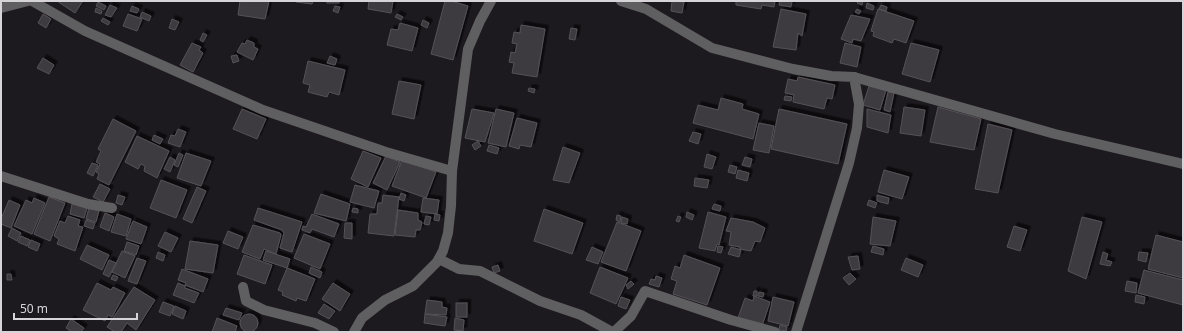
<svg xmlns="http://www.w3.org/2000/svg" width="1184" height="333" viewBox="0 0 1184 333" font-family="'Noto Sans',sans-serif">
<defs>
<filter id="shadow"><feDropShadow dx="3.5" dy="-3.5" stdDeviation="0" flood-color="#0009"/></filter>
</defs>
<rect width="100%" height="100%" fill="#1d1a1f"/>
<g fill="#3e3b40" stroke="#555157" filter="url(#shadow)">
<polygon points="57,1 83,1 75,13"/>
<polygon points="240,1 269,1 265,19 238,15"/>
<polygon points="296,1 313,1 312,4 296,2"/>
<rect x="327" y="1" width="12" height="2"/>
<polygon points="369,1 393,1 391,13 368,9"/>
<polygon points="445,1 451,1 468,6 453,60 431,54"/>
<polygon points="672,1 684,2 682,13 671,11"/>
<polygon points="736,1 775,1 774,7 762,5 761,9 736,5"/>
<polygon points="780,1 792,1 791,7 779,5"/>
<polygon points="858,1 863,1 862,5 857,3"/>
<polygon points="98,2 106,6 104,10 96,6"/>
<polygon points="867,3 874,6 873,10 866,8"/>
<polygon points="110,5 117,8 111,17 105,15"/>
<polygon points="881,5 887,7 886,11 879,9"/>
<polygon points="132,6 139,9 137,13 130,11"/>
<polygon points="335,6 340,7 338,13 333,11"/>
<polygon points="96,8 102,11 101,14 95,12"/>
<polygon points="781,9 806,14 802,36 798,33 796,50 773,47"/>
<polygon points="857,9 861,11 859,14 855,12"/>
<polygon points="878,9 914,21 906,43 894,39 892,43 873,36 874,32 871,31"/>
<polygon points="142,12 151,16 149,21 140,17"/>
<polygon points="43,14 51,19 46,28 38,23"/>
<polygon points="128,14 142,19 137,31 123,26"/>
<polygon points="397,14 403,17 401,20 395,17"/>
<polygon points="851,15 870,19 861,41 853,39 852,43 841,39"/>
<polygon points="103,18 110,22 108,25 101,21"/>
<polygon points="172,19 179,22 175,30 169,28"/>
<polygon points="423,20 429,23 427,28 421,25"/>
<polygon points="400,23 418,28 412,51 387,45 391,29 398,30"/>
<polygon points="521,25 545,29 537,77 512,73 514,63 509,62 511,52 515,53 517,44 512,43 514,32 520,33"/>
<polygon points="571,28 577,29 575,40 569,39"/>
<polygon points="203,33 207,35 203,42 200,40"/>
<polygon points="247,40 254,43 254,47 258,49 253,60 237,52 242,43 245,44"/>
<polygon points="192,43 201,47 199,50 203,53 193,72 180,65"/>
<polygon points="845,43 861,47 857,67 840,63"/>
<polygon points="911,43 939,50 930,82 902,74"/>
<polygon points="237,55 239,61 233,63 231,56"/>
<polygon points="330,56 337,59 335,65 327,63"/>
<polygon points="43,58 54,65 49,74 37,68"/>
<polygon points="308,61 345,70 339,95 329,92 327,97 308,92 310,85 303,83"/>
<polygon points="798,77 835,85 832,99 827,98 824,109 793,102 794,95 785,93 788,79 797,81"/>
<polygon points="399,81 421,85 414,119 392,114"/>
<polygon points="869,86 886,90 880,110 863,105"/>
<polygon points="529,88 535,89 534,93 528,91"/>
<polygon points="888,92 894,93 890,112 884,110"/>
<polygon points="785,96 792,97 791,101 784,100"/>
<polygon points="721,98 743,104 742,109 759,114 753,139 693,123 698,105 718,110"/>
<polygon points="904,107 925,110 921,136 900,133"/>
<polygon points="938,107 981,119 974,150 930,142"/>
<polygon points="242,109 266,119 257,139 233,129"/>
<polygon points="472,109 494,113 485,142 465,138"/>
<polygon points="496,109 514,113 506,147 488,143"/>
<polygon points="779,109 847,124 838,164 771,149"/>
<polygon points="867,109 891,115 888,133 867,127"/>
<polygon points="517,118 537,123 531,147 520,145 519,149 509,146"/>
<polygon points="113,119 136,131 109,185 97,179 99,174 96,172 100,164 96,162 101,151 98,149"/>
<polygon points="759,123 774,126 769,153 753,150"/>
<polygon points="988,124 1012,130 998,193 975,189"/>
<polygon points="178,129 186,132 180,147 168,143 171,135 175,136"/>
<polygon points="693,132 701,134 698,144 689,141"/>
<polygon points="154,135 163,139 160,144 152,140"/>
<polygon points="137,136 169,151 157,178 144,171 145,166 141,164 138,169 125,162"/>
<polygon points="478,141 481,146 475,150 472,145"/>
<polygon points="489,145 499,148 497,154 487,151"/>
<polygon points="563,147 580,153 569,183 553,180"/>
<polygon points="363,151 381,158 368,187 351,179"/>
<polygon points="179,153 183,155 178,167 174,165"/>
<polygon points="186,153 211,161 201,186 177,178"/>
<polygon points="707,154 716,157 712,169 704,167"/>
<polygon points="386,156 400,162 387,190 373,183"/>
<polygon points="170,157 175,160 170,172 164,169"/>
<polygon points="745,157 752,159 750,167 742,165"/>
<polygon points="402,160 436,172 426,198 392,186"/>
<polygon points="92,163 98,165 93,176 87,173"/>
<polygon points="730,165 737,167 735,174 728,172"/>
<polygon points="738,170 749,173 747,181 736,178"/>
<polygon points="884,170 909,177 902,199 878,192"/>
<polygon points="695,178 709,180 707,188 694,186"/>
<polygon points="161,180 187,190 176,218 150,208"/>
<polygon points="100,184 110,189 103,202 93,197"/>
<polygon points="355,185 379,191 374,208 350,202"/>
<polygon points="197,187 206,191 192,223 183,219"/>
<polygon points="401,193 406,195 404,201 399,199"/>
<polygon points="321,194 350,204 346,221 314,213"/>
<polygon points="118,195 125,197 122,205 116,203"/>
<polygon points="383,195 399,197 394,236 368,233 370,214 377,214 378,203 382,203"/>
<polygon points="877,195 889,198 888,204 877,201"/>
<polygon points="49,197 65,203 50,241 34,234"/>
<polygon points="34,198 45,203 32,234 14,226 26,200 32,203"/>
<polygon points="423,198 439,200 437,214 421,212"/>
<polygon points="9,200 20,205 11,228 1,224 1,219"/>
<polygon points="869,200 877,203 875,208 867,205"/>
<polygon points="72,204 87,208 84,218 70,214"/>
<polygon points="714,204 721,206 720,211 712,209"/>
<polygon points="89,208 99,211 96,222 86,219"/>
<polygon points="258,208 302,222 292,252 280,248 284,233 282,230 254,220"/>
<polygon points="353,208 358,209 358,213 352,212"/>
<polygon points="544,209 583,223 572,254 534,241"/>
<polygon points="398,210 418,213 418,220 422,222 420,230 416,230 415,237 395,235"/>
<polygon points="687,212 694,215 692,220 686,217"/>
<polygon points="708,212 726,217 719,245 717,244 715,251 699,248"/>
<polygon points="105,213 114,217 109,231 100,227"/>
<polygon points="117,214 131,219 126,236 111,232"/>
<polygon points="312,214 339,224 334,237 312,229 310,233 302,230 303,226 306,227"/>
<polygon points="435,214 440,215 439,221 434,220"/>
<polygon points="617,215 621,216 620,222 616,220"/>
<polygon points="68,216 80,220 78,226 83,227 75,251 57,244 59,239 54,236 60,221 65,223"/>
<polygon points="426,216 431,217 429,225 424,224"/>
<polygon points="678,216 681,217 679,222 676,221"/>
<polygon points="622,217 628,219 627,224 621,223"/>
<polygon points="873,217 896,221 890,246 870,244"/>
<polygon points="1082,217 1102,222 1086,279 1068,271"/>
<polygon points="731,218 753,222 765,228 760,242 755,241 751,251 740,249 740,247 729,245 731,232 726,231"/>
<polygon points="86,220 95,223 93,229 84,226"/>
<polygon points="133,221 147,227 141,244 126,239"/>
<polygon points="617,222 641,231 626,271 601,262"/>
<polygon points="345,223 352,223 352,239 344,238"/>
<polygon points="253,225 280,233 281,235 276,254 264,249 260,259 242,252"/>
<polygon points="1014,226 1027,230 1020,251 1007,247"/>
<polygon points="12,228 21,233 17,241 8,236"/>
<polygon points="228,231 243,237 238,249 223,243"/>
<polygon points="165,232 178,238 171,252 158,246"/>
<polygon points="304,234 330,244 320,269 294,258"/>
<polygon points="1156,235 1183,242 1183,278 1148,269"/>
<polygon points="21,236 30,240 27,246 18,242"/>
<polygon points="31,240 40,244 37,251 28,247"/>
<polygon points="190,241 218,245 213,273 185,269"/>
<polygon points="127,242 139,246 136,255 124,251"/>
<polygon points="87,245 109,255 102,270 80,259"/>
<polygon points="718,246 723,247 721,253 717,252"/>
<polygon points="873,246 884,249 883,255 871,252"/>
<polygon points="592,247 603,252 598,264 586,260"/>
<polygon points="731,247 741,250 739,257 728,254"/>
<polygon points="122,251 135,256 125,278 112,272"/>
<polygon points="266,251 290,259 287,268 263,260"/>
<polygon points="158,252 165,255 163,261 156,258"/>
<polygon points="1103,252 1108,254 1106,260 1112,262 1110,266 1100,264"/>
<polygon points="1139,252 1148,253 1146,262 1138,260"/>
<polygon points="244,255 272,265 265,284 237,274"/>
<polygon points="684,255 720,268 707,305 673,294 677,281 671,279 675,266 680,268"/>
<polygon points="858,256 860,269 852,270 848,257"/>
<polygon points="137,258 146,261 137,284 128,281"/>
<polygon points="906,258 923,265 918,277 901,270"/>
<polygon points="109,260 116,263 109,277 103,274"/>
<polygon points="498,265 500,271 494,273 492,267"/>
<polygon points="311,267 322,272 320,278 309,273"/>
<polygon points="600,267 628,278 616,304 590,293"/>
<polygon points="287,268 315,279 306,301 297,298 296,301 282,295 283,292 278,290"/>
<polygon points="182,269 208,279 203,292 185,285 186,283 178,280"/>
<polygon points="1144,270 1183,280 1183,305 1138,293"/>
<polygon points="850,273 856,279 849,285 843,278"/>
<polygon points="7,274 11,274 12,280 7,280"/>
<polygon points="113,275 118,277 116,281 111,279"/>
<polygon points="656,276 662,278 659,287 649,284 651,279 655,280"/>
<polygon points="631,281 634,284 628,289 626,285"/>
<polygon points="1127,281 1137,283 1136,293 1125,291"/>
<polygon points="97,283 111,290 113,287 125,293 112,317 108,315 105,321 83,310"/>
<polygon points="178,283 185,286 185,288 199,293 194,303 173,295"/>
<polygon points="333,283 350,294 340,311 322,299"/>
<polygon points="134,287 155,300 136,330 127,323 121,332 115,332 107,327"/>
<polygon points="754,291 757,291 757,296 753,296"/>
<polygon points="759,292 764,293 763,297 758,296"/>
<polygon points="1136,295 1145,297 1144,304 1135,302"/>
<polygon points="754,296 770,302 762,326 738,318 745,298 753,301"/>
<polygon points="621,297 630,300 626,309 618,306"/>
<polygon points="773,297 794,302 788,326 768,321"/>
<polygon points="427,300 442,302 442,307 447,308 446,315 425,314"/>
<polygon points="163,302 174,306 170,316 159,312"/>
<rect x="456" y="303" width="11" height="14"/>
<polygon points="324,304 335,311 329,319 318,313"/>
<polygon points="175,306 186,311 183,319 172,314"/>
<polygon points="226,308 242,313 239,320 223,315"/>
<circle cx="249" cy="323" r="9"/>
<polygon points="425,314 447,317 445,326 424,323"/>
<polygon points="217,318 237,326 235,332 212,332"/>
<polygon points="455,318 464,320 463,331 454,330"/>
<polygon points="71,319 84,328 81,332 72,332 66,328"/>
<polygon points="780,325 787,327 786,331 779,330"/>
</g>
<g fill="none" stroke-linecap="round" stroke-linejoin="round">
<g stroke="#5f5e60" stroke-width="10">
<polyline points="32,1 85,31 263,110 386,152 452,171"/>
<polyline points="621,1 646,9 712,48 793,69 831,76 854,77 859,104 857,128 849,163 796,332"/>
<polyline points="1,8 28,1"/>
<polyline points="854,77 1055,134 1183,164"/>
<polyline points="1,176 88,204 112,208"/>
<polyline points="439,259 459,269 480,271 540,301 581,315 612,332"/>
<polyline points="243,287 246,301 264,310 315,323 334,332"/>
<polyline points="354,332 362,318 385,300 413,286 437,262 443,251 448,233 451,206 452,171 468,49 480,21 491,1"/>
<polyline points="614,332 631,316 645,291 731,320 775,332"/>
</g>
</g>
<rect width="1184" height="333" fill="none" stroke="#d6d4d8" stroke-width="4"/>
<path d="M14 313v6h123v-6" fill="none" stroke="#d6d4d8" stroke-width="2"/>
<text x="20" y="313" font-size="12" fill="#d6d4d8" stroke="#1d1a1f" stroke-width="3" paint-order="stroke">50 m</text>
</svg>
